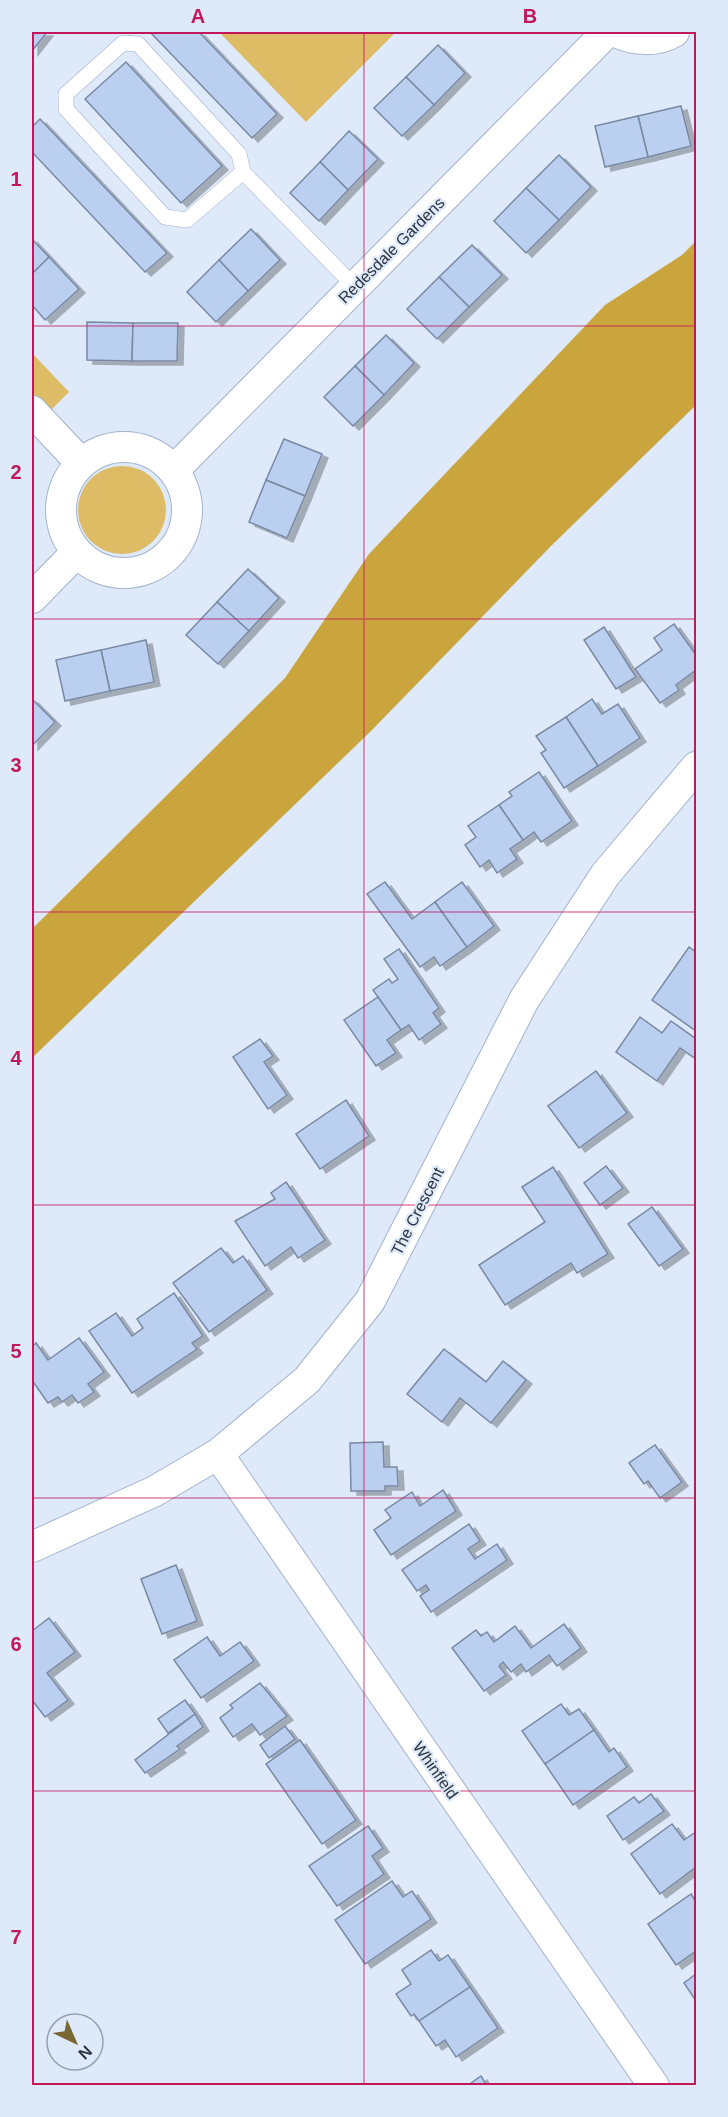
<svg xmlns="http://www.w3.org/2000/svg" width="728" height="2117" viewBox="0 0 728 2117" font-family="Helvetica,sans-serif">
<defs>
<filter id="shadow"><feDropShadow dx="6" dy="4" stdDeviation="0" flood-color="#0004"/></filter>
</defs>
<rect width="100%" height="100%" fill="#dee9fa"/>
<g fill="#debc66">
<polygon points="219,32 396,32 306,122"/>
<polygon points="32,353 69,392 32,429"/>
<circle cx="122" cy="510" r="44"/>
</g>
<polygon fill="#caa43d" points="696,241 696,405 551,546 370,732 32,1058 32,929 285,678 369,554 605,305 682,255"/>
<g fill="#bbd0f1" stroke="#7989a2" stroke-width="1.5" filter="url(#shadow)">
<polygon points="32,32 47,32 32,51"/>
<polygon points="150,32 199,32 277,114 252,138"/>
<polygon points="438,45 465,73 434,105 406,77"/>
<polygon points="126,62 222,166 181,203 85,99"/>
<polygon points="406,77 434,105 402,136 374,108"/>
<polygon points="681,106 691,146 648,157 638,116"/>
<polygon points="638,116 648,157 605,167 595,126"/>
<polygon points="40,119 167,253 145,272 32,152 32,127"/>
<polygon points="349,131 378,159 348,190 320,162"/>
<polygon points="559,155 591,187 559,220 526,188"/>
<polygon points="320,162 348,190 319,221 290,193"/>
<polygon points="526,188 559,220 526,253 494,221"/>
<polygon points="251,229 280,260 248,291 219,260"/>
<polygon points="32,239 49,257 32,274"/>
<polygon points="472,245 502,275 469,307 439,277"/>
<polygon points="49,257 79,289 45,320 32,305 32,274"/>
<polygon points="219,260 248,291 216,322 187,292"/>
<polygon points="439,277 469,307 437,339 407,309"/>
<polygon points="87,322 133,323 132,361 87,360"/>
<polygon points="133,323 178,323 177,361 132,361"/>
<polygon points="386,335 414,363 384,395 355,366"/>
<polygon points="355,366 384,395 353,426 324,397"/>
<polygon points="284,439 322,454 305,496 266,480"/>
<polygon points="266,480 305,496 287,538 249,522"/>
<polygon points="248,569 279,598 249,631 217,602"/>
<polygon points="217,602 249,631 218,664 186,635"/>
<polygon points="674,624 696,655 696,670 676,685 679,690 660,703 635,669 662,650 654,638"/>
<polygon points="604,627 636,677 616,689 584,640"/>
<polygon points="146,640 154,682 110,691 101,650"/>
<polygon points="101,650 110,691 65,701 56,660"/>
<polygon points="32,699 55,722 32,746"/>
<polygon points="592,699 602,714 618,704 640,738 598,766 566,717"/>
<polygon points="566,717 598,766 564,788 541,753 546,750 536,736"/>
<polygon points="539,772 572,821 541,842 534,832 523,840 499,805 512,796 509,792"/>
<polygon points="499,805 523,840 510,849 517,859 497,873 489,860 480,867 465,845 476,837 468,826"/>
<polygon points="385,882 412,919 435,902 467,947 440,966 434,957 420,967 367,894"/>
<polygon points="462,882 494,926 467,947 435,902"/>
<polygon points="689,947 696,952 696,1031 652,1000"/>
<polygon points="399,949 439,1008 433,1013 441,1024 419,1040 409,1025 401,1030 373,990 389,979 392,983 398,979 384,959"/>
<polygon points="378,997 401,1030 387,1040 396,1053 376,1066 344,1020"/>
<polygon points="640,1017 662,1033 671,1021 696,1039 696,1059 680,1048 657,1081 616,1052"/>
<polygon points="260,1039 273,1056 264,1062 287,1095 268,1109 233,1057"/>
<polygon points="596,1071 627,1113 579,1148 548,1106"/>
<polygon points="346,1100 369,1136 320,1169 296,1134"/>
<polygon points="606,1166 623,1188 600,1205 584,1183"/>
<polygon points="553,1167 608,1254 577,1273 571,1263 505,1305 479,1265 545,1222 522,1187"/>
<polygon points="286,1182 325,1240 298,1258 291,1247 265,1266 235,1221 275,1199 271,1193"/>
<polygon points="652,1207 683,1249 659,1266 628,1224"/>
<polygon points="221,1248 233,1263 243,1256 267,1290 209,1332 173,1283"/>
<polygon points="174,1293 203,1336 192,1343 197,1349 132,1393 89,1331 116,1313 132,1336 143,1328 137,1319"/>
<polygon points="79,1338 104,1372 88,1384 94,1392 78,1403 72,1395 62,1402 58,1397 48,1403 34,1383 32,1385 32,1347 36,1343 48,1360"/>
<polygon points="444,1349 486,1382 503,1361 526,1380 491,1423 460,1398 442,1422 407,1394"/>
<polygon points="383,1442 384,1467 397,1467 398,1486 385,1486 385,1491 351,1491 350,1443"/>
<polygon points="655,1445 682,1482 660,1498 648,1481 644,1484 629,1463"/>
<polygon points="443,1490 456,1511 391,1555 374,1530 391,1518 385,1510 412,1492 420,1506"/>
<polygon points="469,1524 480,1541 468,1549 475,1559 497,1544 507,1560 431,1612 420,1596 429,1590 426,1585 417,1591 402,1570"/>
<polygon points="176,1565 197,1621 162,1634 141,1579"/>
<polygon points="49,1618 75,1652 47,1673 68,1700 45,1717 32,1700 32,1631"/>
<polygon points="564,1624 581,1648 557,1666 549,1655 526,1672 521,1664 511,1672 503,1662 499,1666 506,1675 484,1691 452,1648 476,1630 481,1636 487,1632 494,1642 515,1626 531,1648"/>
<polygon points="207,1637 220,1656 240,1642 254,1661 201,1698 174,1660"/>
<polygon points="260,1683 287,1716 260,1735 252,1724 233,1737 220,1718 233,1708 230,1705"/>
<polygon points="185,1700 195,1714 168,1733 158,1719"/>
<polygon points="561,1704 569,1715 579,1709 594,1730 545,1764 522,1731"/>
<polygon points="195,1714 203,1727 177,1746 180,1749 145,1773 135,1760"/>
<polygon points="285,1726 295,1739 269,1758 260,1745"/>
<polygon points="594,1730 609,1752 614,1748 627,1767 573,1805 545,1764"/>
<polygon points="300,1740 356,1820 322,1844 266,1764"/>
<polygon points="651,1794 664,1811 623,1840 607,1816 634,1797 639,1803"/>
<polygon points="672,1824 684,1840 696,1832 696,1867 660,1894 631,1854"/>
<polygon points="368,1826 383,1848 372,1856 384,1874 337,1906 309,1866"/>
<polygon points="392,1881 403,1897 412,1891 431,1919 365,1964 335,1920"/>
<polygon points="691,1894 696,1902 696,1951 676,1965 648,1924"/>
<polygon points="431,1950 439,1961 448,1955 470,1987 419,2021 414,2014 411,2016 396,1994 411,1984 402,1970"/>
<polygon points="696,1974 696,2001 684,1983"/>
<polygon points="470,1987 498,2028 456,2057 445,2040 436,2046 419,2021"/>
<polygon points="481,2076 487,2086 467,2086"/>
</g>
<g fill="none" stroke-linecap="round" stroke-linejoin="round">
<g stroke="#a1b3cd" stroke-width="16">
<polyline id="service" points="243,172 187,220 165,217 66,109 66,94 123,43 138,44 239,154 243,172 355,287"/>
</g>
<g stroke="#a1b3cd" stroke-width="32">
<g id="minor">
<path d="M616,32c18,9 41,10 58,0"/>
<polyline points="32,411 81,463"/>
<circle cx="124" cy="510" r="63"/>
<polyline points="174,470 607,32"/>
<polyline points="32,598 76,553"/>
<polyline points="218,1454 654,2086"/>
<polyline points="32,1547 155,1491 218,1454 307,1380 370,1301 524,1000 605,875 696,767"/>
</g>
</g>
<use href="#service" stroke="#fff" stroke-width="15"/>
<use href="#minor" stroke="#fff" stroke-width="30"/>
</g>
<path fill="none" stroke="#c2185b" stroke-width="1.5" stroke-opacity="0.55" d="M364,32v2054M32,326h664M32,619h664M32,912h664M32,1205h664M32,1498h664M32,1791h664"/>
<g text-anchor="middle" stroke-width="4.5" stroke-linejoin="round" paint-order="stroke">
<g font-size="16" fill="#2c333e" stroke="#dee9fa">
<text transform="translate(391 250) rotate(-45)" y="6">Redesdale Gardens</text>
<text transform="translate(417 1211) rotate(-63)" y="6">The Crescent</text>
<text transform="translate(436 1770) rotate(55)" y="6">Whinfield</text>
</g>
</g>
<rect width="728" height="2117" fill="none" stroke="#dee9fa" stroke-width="66"/>
<g transform="translate(75 2042) rotate(136)"><circle r="28" fill="#dee9fa" stroke="#97a0af" stroke-width="1.5"/>
<path d="M0-4.5L10 22L0 15L-10 22Z" fill="#7a6736"/>
<text y="-9" font-size="16" font-weight="bold" text-anchor="middle" fill="#2c333e">N</text>
</g>
<rect x="33" y="33" width="662" height="2051" fill="none" stroke="#c2185b" stroke-width="2"/>
<g font-size="20" text-anchor="middle" font-weight="bold" fill="#c2185b">
<text x="198" y="23">A</text>
<text x="530" y="23">B</text>
<text x="16" y="186">1</text>
<text x="16" y="479">2</text>
<text x="16" y="772">3</text>
<text x="16" y="1065">4</text>
<text x="16" y="1358">5</text>
<text x="16" y="1651">6</text>
<text x="16" y="1944">7</text>
</g>
</svg>
